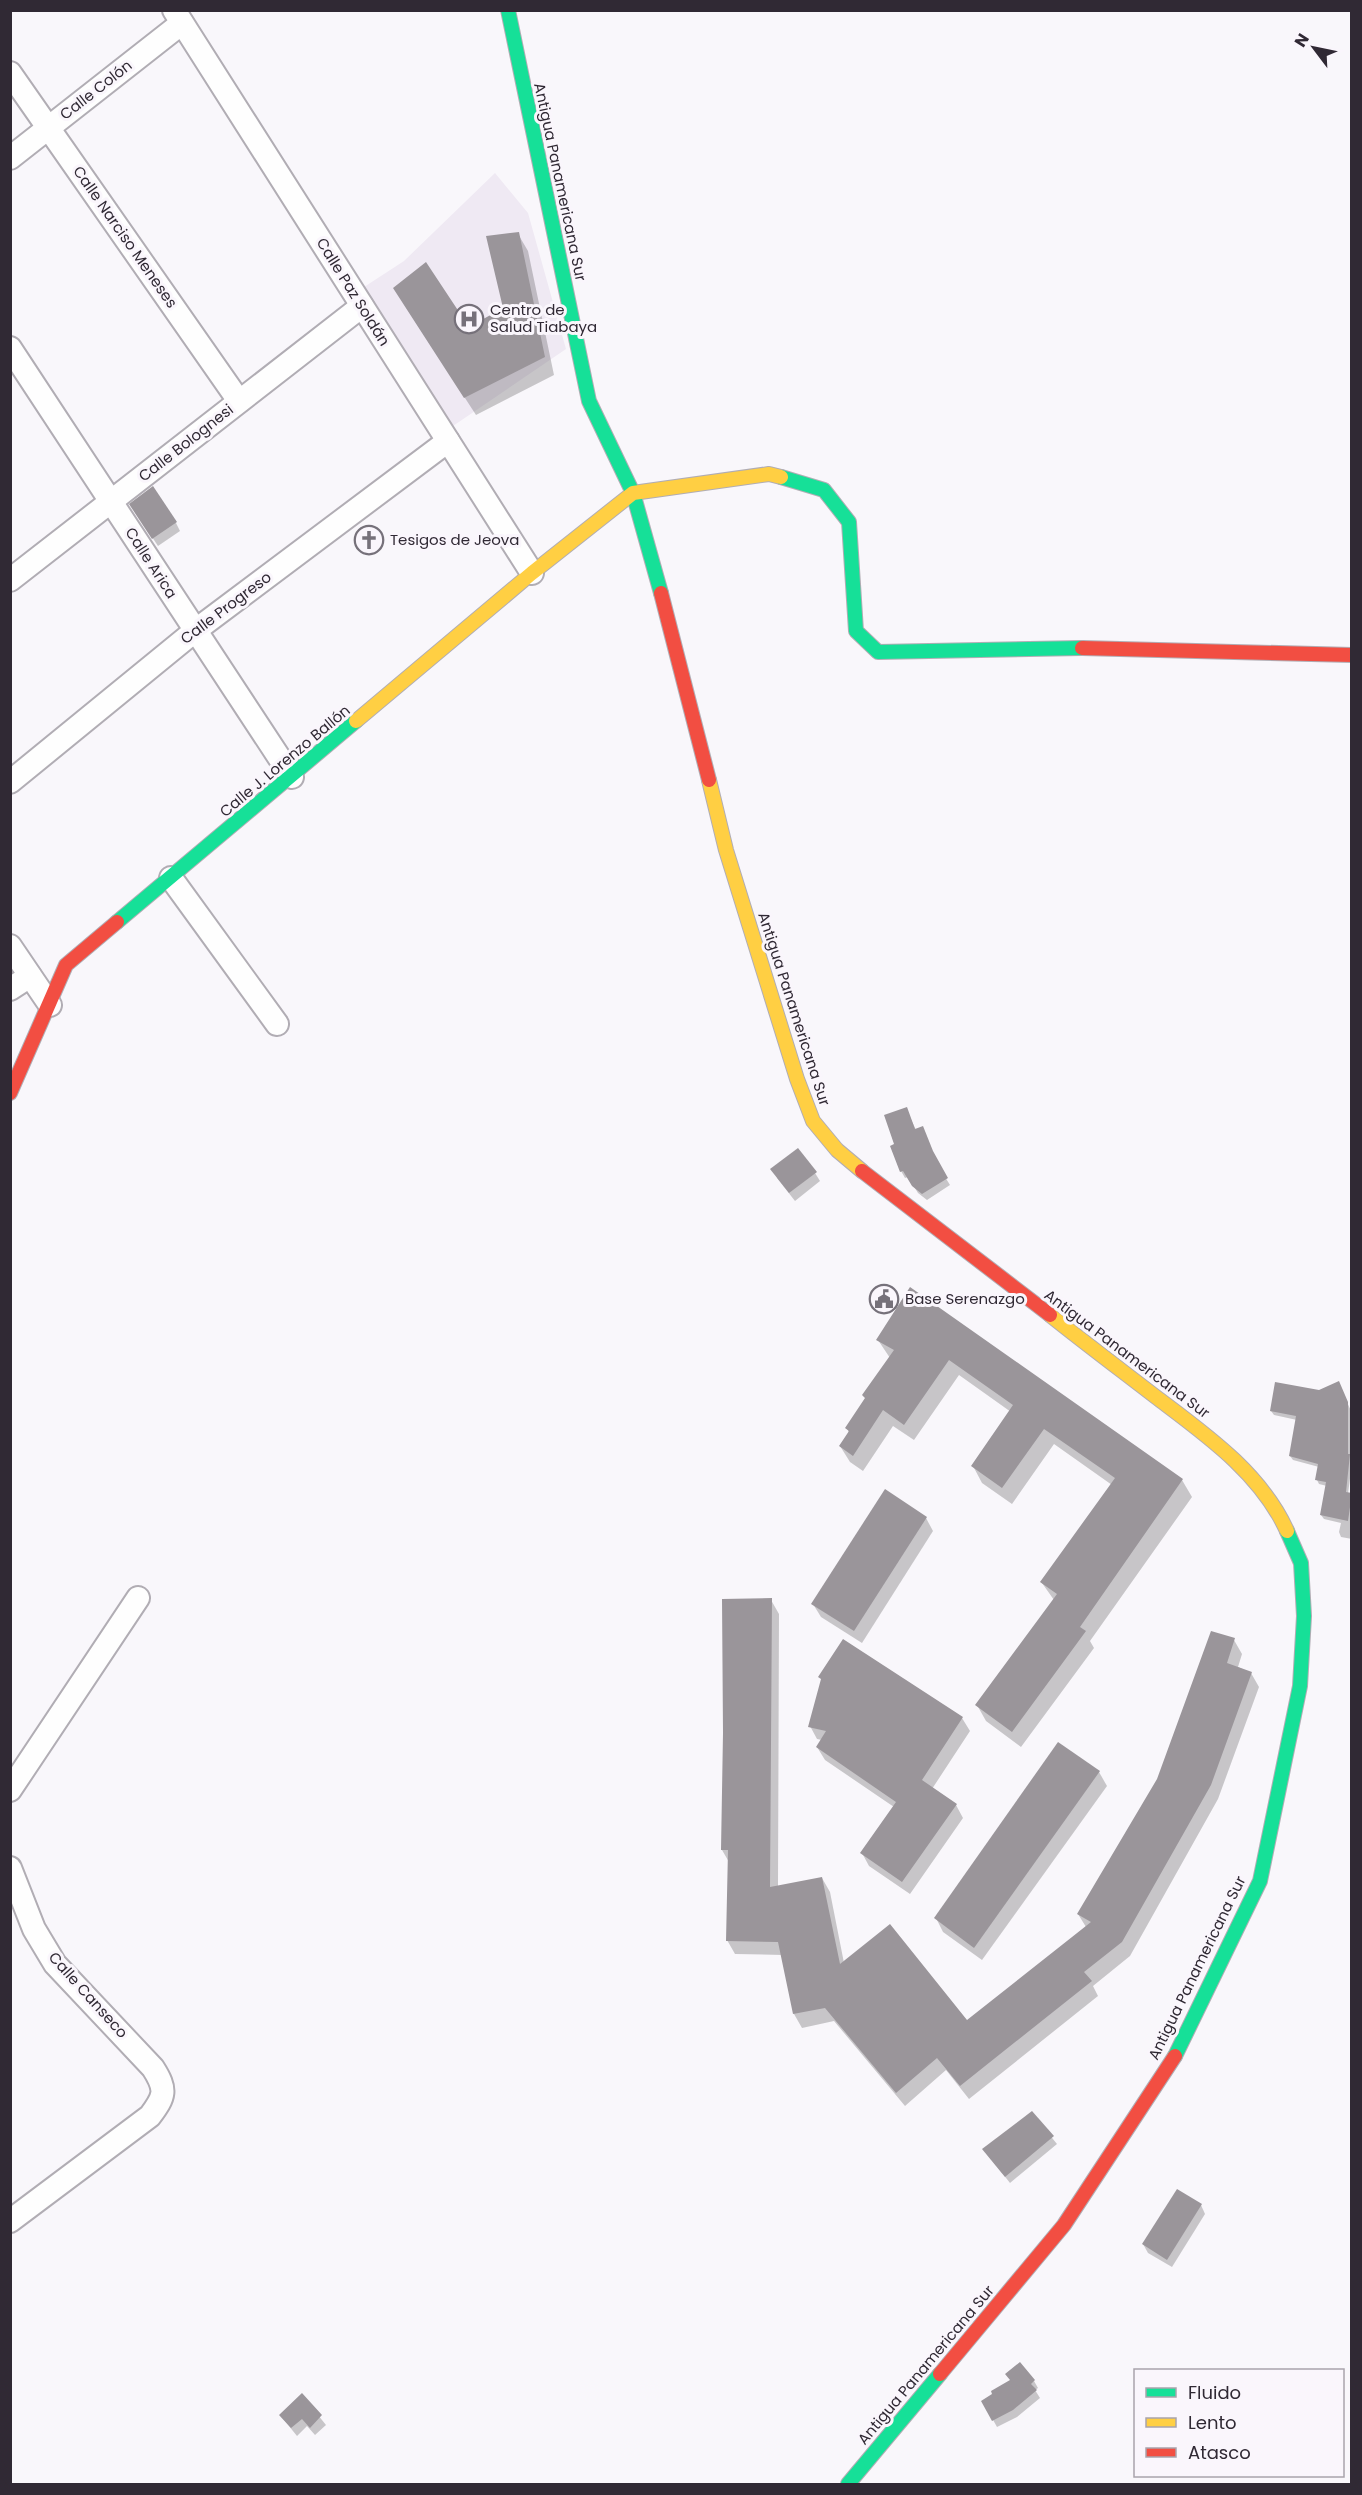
<svg xmlns="http://www.w3.org/2000/svg" width="1362" height="2495" viewBox="0 0 1362 2495" font-family="Poppins,sans-serif">
<rect width="100%" height="100%" fill="#f9f7fb"/>
<polygon fill="#efe9f3" points="495,173 528,213 566,349 450,428 361,289 404,261"/>
<g fill="#0003">
<polygon points="518,234 528,251 554,375 476,415 406,307 468,329 505,309"/>
<polygon points="136,513 176,523 180,531 158,546"/>
<polygon points="906,1109 916,1130 950,1185 927,1200 918,1193 908,1177 905,1178 901,1171 896,1145"/>
<polygon points="815,1173 820,1181 795,1201 777,1178"/>
<polygon points="910,1290 1182,1480 1192,1497 1090,1641 1094,1648 1021,1747 986,1721 977,1705 1054,1600 1042,1583 1112,1485 1054,1444 1012,1504 982,1483 973,1466 1011,1412 959,1375 914,1440 893,1426 863,1471 850,1462 840,1446 849,1433 847,1428 890,1358 878,1340"/>
<polygon points="1340,1387 1352,1413 1352,1463 1348,1494 1352,1495 1352,1539 1341,1537 1339,1532 1341,1523 1324,1519 1321,1515 1327,1486 1319,1484 1317,1480 1319,1467 1293,1460 1290,1456 1297,1420 1274,1415 1271,1411 1319,1391"/>
<polygon points="926,1518 933,1531 862,1643 821,1617 813,1604"/>
<polygon points="771,1600 779,1614 778,1887 822,1878 830,1892 844,1963 967,2022 1086,1927 1078,1914 1159,1780 1234,1640 1242,1654 1238,1667 1251,1673 1259,1687 1218,1799 1130,1956 1093,1986 1098,1996 969,2099 946,2070 905,2106 834,2021 802,2028 794,2014 783,1955 735,1954 727,1940 729,1862 722,1850"/>
<polygon points="962,1718 970,1731 932,1789 956,1805 963,1818 910,1894 869,1866 862,1853 894,1807 825,1760 817,1747 822,1740 817,1739 810,1726"/>
<polygon points="1058,1744 1099,1772 1107,1786 982,1960 943,1932 936,1918"/>
<polygon points="1032,2113 1057,2144 1010,2183 984,2150"/>
<polygon points="1201,2205 1205,2214 1172,2267 1148,2253 1143,2244"/>
<polygon points="1034,2381 1038,2388 1035,2390 1040,2398 1017,2417 997,2427 983,2402 994,2394"/>
<polygon points="302,2395 326,2425 315,2435 307,2426 297,2436 280,2415"/>
</g>
<g fill="#9a959a">
<polygon points="519,232 545,357 464,398 393,288 426,262 469,327 503,308 486,236"/>
<polygon points="153,486 177,522 152,539 129,504"/>
<polygon points="907,1107 915,1129 923,1126 933,1151 948,1178 922,1194 912,1186 903,1171 900,1172 890,1146 894,1144 884,1115"/>
<polygon points="798,1148 817,1172 789,1193 770,1169"/>
<polygon points="910,1287 1183,1479 1080,1627 1086,1631 1012,1732 975,1705 1057,1594 1040,1582 1115,1478 1044,1429 1002,1488 971,1466 1013,1405 949,1360 904,1425 883,1410 853,1456 839,1446 849,1431 845,1428 865,1398 862,1395 894,1350 876,1340"/>
<polygon points="1339,1381 1348,1402 1348,1454 1350,1454 1346,1492 1352,1493 1348,1521 1320,1515 1326,1482 1315,1480 1318,1464 1289,1456 1296,1416 1270,1411 1275,1382 1319,1390"/>
<polygon points="885,1489 927,1517 854,1631 811,1604"/>
<polygon points="772,1598 770,1887 822,1877 840,1964 890,1924 967,2020 1091,1922 1077,1914 1157,1779 1211,1631 1235,1638 1227,1663 1252,1672 1211,1785 1122,1942 1084,1972 1092,1981 960,2086 937,2058 896,2093 825,2008 793,2014 778,1942 726,1941 728,1850 721,1850 723,1733 722,1599"/>
<polygon points="843,1639 963,1717 922,1780 957,1804 902,1882 860,1853 896,1802 816,1747 826,1731 808,1727 821,1679 818,1677"/>
<polygon points="1058,1742 1100,1771 974,1948 934,1918"/>
<polygon points="1032,2111 1054,2136 1005,2177 982,2149"/>
<polygon points="1177,2189 1202,2204 1167,2260 1142,2244"/>
<polygon points="1020,2362 1035,2380 1031,2384 1037,2390 1013,2410 992,2421 981,2401 992,2394 991,2391 1010,2380 1005,2374"/>
<polygon points="302,2393 322,2415 310,2428 302,2419 291,2428 279,2415"/>
</g>
<g fill="none" stroke-linecap="round" stroke-linejoin="round">
<g stroke="#b1adb4" stroke-width="26">
<g id="street">
<polyline points="174,10 532,573"/>
<polyline points="10,73 239,401"/>
<polyline points="10,158 182,23"/>
<polyline points="10,348 292,777"/>
<polyline points="10,580 362,306"/>
<polyline points="10,782 196,630 448,441"/>
<polyline points="171,878 277,1024"/>
<polyline points="10,946 50,1005"/>
<polyline points="10,989 30,976"/>
<polyline points="10,1790 138,1598"/>
<path d="M10,1868l24,61 21,35 98,104c14,22 12,28 -3,48l-140,105"/>
</g>
</g>
<g stroke="#b1adb4" stroke-width="16">
<g id="fast">
<polyline points="508,10 589,401 633,493 661,593"/>
<polyline points="781,477 824,490 849,522 856,631 878,652 1082,648"/>
<polyline points="117,922 356,721"/>
<polyline points="1175,2056 1260,1881 1300,1686 1304,1616 1301,1563 1287,1531"/>
<polyline points="848,2484 940,2374"/>
</g>
</g>
<g stroke="#b1adb4" stroke-width="16">
<g id="slow">
<polyline points="356,721 532,573 633,493 769,474 781,477"/>
<polyline points="709,780 726,850 797,1079 813,1121 837,1150 862,1171"/>
<path d="M1050,1315c35,28 71,55 106,82 49,37 105,76 131,134"/>
</g>
</g>
<g stroke="#b1adb4" stroke-width="16">
<g id="jam">
<polyline points="661,593 709,780"/>
<polyline points="1082,648 1352,655"/>
<polyline points="10,1093 66,965 117,922"/>
<polyline points="862,1171 1050,1315"/>
<polyline points="940,2374 1064,2225 1175,2056"/>
</g>
</g>
<use href="#street" stroke="#fefefe" stroke-width="22"/>
<use href="#fast" stroke="#16e098" stroke-width="14"/>
<use href="#slow" stroke="#ffcf43" stroke-width="14"/>
<use href="#jam" stroke="#f24e42" stroke-width="14"/>
</g>
<defs>
<g id="hospital-ring" transform="scale(1.5)"><circle r="9.5" fill="#faf6fc" stroke="#76717a" stroke-width="1.5"/><path d="M-5-5h3v3.5h4V-5h3V5h-3V1.5h-4V5h-3Z" fill="#76717a"/></g>
<g id="church-ring" transform="scale(1.5)"><circle r="9.5" fill="#faf6fc" stroke="#76717a" stroke-width="1.5"/><path d="M-1.2-6h2.4v3.5h3.3v2.4h-3.3V6h-2.4V-.1h-3.3v-2.4h3.3Z" fill="#76717a"/></g>
<g id="civic-ring" transform="scale(1.5)"><circle r="9.5" fill="#faf6fc" stroke="#76717a" stroke-width="1.5"/><path d="M-.6-6.5H3V-4.5H.6V-3L4-1V1h2V6H-6V1h2V-1L-.6-3ZM-1.2 2.5V6h2.4V2.5Z" fill="#76717a"/></g>
</defs>
<g fill-rule="evenodd">
<use href="#hospital-ring" x="469" y="319"/>
<use href="#church-ring" x="369" y="540"/>
<use href="#civic-ring" x="884" y="1299"/>
</g>
<g text-anchor="middle" stroke-width="6" stroke-linejoin="round" paint-order="stroke">
<g font-size="15" fill="#302934" stroke="#faf6fc">
<text transform="translate(96 90) rotate(-38)" y="5">Calle Colón</text>
<text transform="translate(560 182) rotate(78)" y="5">Antigua Panamericana Sur</text>
<text transform="translate(125 237) rotate(55)" y="5">Calle Narciso Meneses</text>
<text transform="translate(353 292) rotate(58)" y="5">Calle Paz Soldán</text>
<text transform="translate(186 443) rotate(-38)" y="5">Calle Bolognesi</text>
<text transform="translate(151 563) rotate(57)" y="5">Calle Arica</text>
<text transform="translate(226 608) rotate(-37)" y="5">Calle Progreso</text>
<text transform="translate(285 761) rotate(-40)" y="5">Calle J. Lorenzo Ballón</text>
<text transform="translate(794 1009) rotate(72)" y="5">Antigua Panamericana Sur</text>
<text transform="translate(1127 1354) rotate(37)" y="5">Antigua Panamericana Sur</text>
<text transform="translate(1197 1968) rotate(-64)" y="5">Antigua Panamericana Sur</text>
<text transform="translate(88 1995) rotate(48)" y="5">Calle Canseco</text>
<text transform="translate(926 2365) rotate(-50)" y="5">Antigua Panamericana Sur</text>
</g>
<g font-size="15" fill="#302934" stroke="#faf6fc" text-anchor="start">
<text x="490" y="315">Centro de<tspan x="490" dy="17">Salud Tiabaya</tspan></text>
<text x="390" y="545">Tesigos de Jeova</text>
<text x="905" y="1304">Base Serenazgo</text>
</g>
</g>
<rect width="1362" height="2495" fill="none" stroke="#302934" stroke-width="24"/>
<rect x="1134" y="2369" width="210" height="108" fill="#faf6fc" stroke="#a9a4ac" stroke-width="1.5"/>
<rect x="1146" y="2388" width="30" height="9" fill="#16e098" stroke="#a9a4ac" stroke-width="1.5"/>
<text x="1188" y="2399" font-size="18" fill="#302934">Fluido</text>
<rect x="1146" y="2418" width="30" height="9" fill="#ffcf43" stroke="#a9a4ac" stroke-width="1.5"/>
<text x="1188" y="2429" font-size="18" fill="#302934">Lento</text>
<rect x="1146" y="2448" width="30" height="9" fill="#f24e42" stroke="#a9a4ac" stroke-width="1.5"/>
<text x="1188" y="2459" font-size="18" fill="#302934">Atasco</text>
<g transform="translate(1314 48) rotate(302)" stroke="#faf6fc" stroke-width="4.5" paint-order="stroke">
<path d="M0-4.5L10 22L0 15L-10 22Z" fill="#302934"/>
<text y="-9" font-size="16" font-weight="bold" text-anchor="middle" fill="#302934">N</text>
</g>
</svg>
